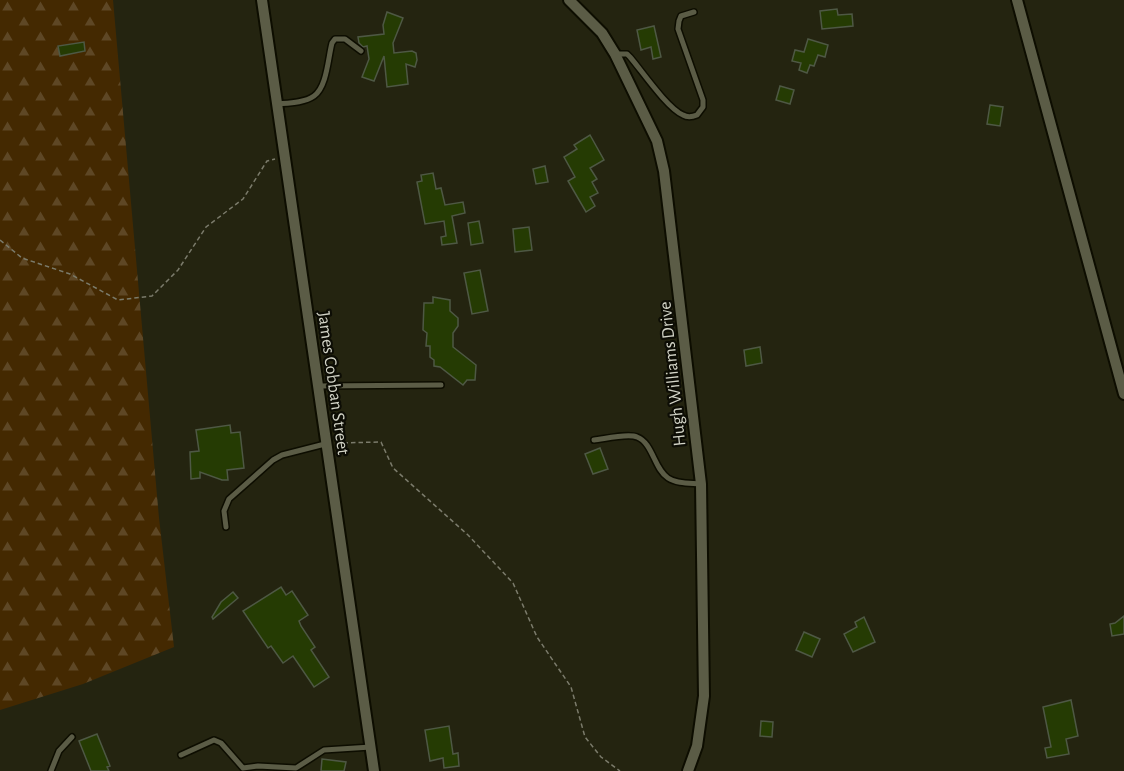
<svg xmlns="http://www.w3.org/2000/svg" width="1124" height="771" viewBox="0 0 1124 771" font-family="'Alegreya Sans',sans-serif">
<defs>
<pattern id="forest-firs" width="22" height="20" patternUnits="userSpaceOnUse" patternTransform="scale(1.5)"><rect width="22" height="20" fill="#442901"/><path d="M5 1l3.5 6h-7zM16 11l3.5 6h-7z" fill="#5e4725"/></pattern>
</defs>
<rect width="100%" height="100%" fill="#242410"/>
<polygon fill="url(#forest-firs)" points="0,0 113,0 159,518 174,647 83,684 0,710"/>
<g fill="#253b03" stroke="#4e5844" stroke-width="1.5">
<polygon points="837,9 838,15 852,14 853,26 822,29 820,11"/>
<polygon points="387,12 403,18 393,43 394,53 412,51 416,53 417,60 415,67 406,64 408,84 387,87 384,56 374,81 362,77 369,59 367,46 363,47 359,43 358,37 384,34 383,25"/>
<polygon points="654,26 661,57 653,59 651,47 641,50 637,30"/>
<polygon points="808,39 828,45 825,57 818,55 814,66 810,65 807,73 799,70 801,63 792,61 795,50 804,52"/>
<polygon points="84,42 85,51 60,56 58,46"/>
<polygon points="780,86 794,90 790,104 776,100"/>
<polygon points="990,105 1003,107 1000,126 987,124"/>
<polygon points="590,135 604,160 590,168 597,179 592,182 598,193 590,197 595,206 586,212 568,181 575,177 564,157 577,149 574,145"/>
<polygon points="545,166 548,182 536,184 533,169"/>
<polygon points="433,173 436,189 441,188 445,205 463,202 465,213 452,216 457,243 442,245 441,237 446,236 444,221 425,224 417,182 422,181 421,175"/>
<polygon points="479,221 483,243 471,245 468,223"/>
<polygon points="529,227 532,250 515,252 513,229"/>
<polygon points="480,270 488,311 472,314 464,273"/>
<polygon points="433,297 450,300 450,311 458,318 458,326 453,333 453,347 476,365 475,380 467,380 463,385 440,367 434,366 434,360 430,357 430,346 426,346 427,333 423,330 424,303 433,303"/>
<polygon points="760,347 762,363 746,366 744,350"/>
<polygon points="230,425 231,433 240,432 244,468 227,470 228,480 222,480 200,472 200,478 191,479 190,452 199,451 196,430"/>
<polygon points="600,448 608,469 593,474 585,454"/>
<polygon points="281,587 286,595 292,591 308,615 299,621 301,626 315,647 311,650 329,677 314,687 293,656 283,663 271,646 268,648 243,611"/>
<polygon points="233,592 238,598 213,619 212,617 221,602"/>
<polygon points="1124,616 1124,634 1112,636 1110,624 1115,623"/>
<polygon points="864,617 875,642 853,652 844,634 857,627 855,622"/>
<polygon points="804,632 820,639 812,657 796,650"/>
<polygon points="1071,700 1078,736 1066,739 1069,754 1047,758 1045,748 1051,747 1043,707"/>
<polygon points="761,721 773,722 772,737 760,736"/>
<polygon points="449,726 453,754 458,753 459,766 444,768 443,758 430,761 425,730"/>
<polygon points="97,734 110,766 107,767 109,771 91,771 79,741"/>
<polygon points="322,759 346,762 344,771 321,771"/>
</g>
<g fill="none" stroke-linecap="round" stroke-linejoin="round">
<g stroke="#0d0d00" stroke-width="8">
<g id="lane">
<path d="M616,54h11l3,3c12,14 37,51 53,58 5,3 9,2 14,0l6,-8v-7l-25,-71 1,-8 2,-5 13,-4"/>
<path d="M277,104c11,-1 27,-1 37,-8 13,-9 14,-38 18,-53l3,-4h10l16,12"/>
<polyline points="318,386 441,385"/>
<path d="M594,440c10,-1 34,-7 43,-3 16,6 17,32 31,41 9,6 22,5 33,6"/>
<polyline points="226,527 224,511 229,499 273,460 282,455 325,444"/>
<polyline points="181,755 214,740 221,743 243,768 258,766 296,768 324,750 371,747"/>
<polyline points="51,771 59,751 72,737"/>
</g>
</g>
<g stroke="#0d0d00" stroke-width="14">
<g id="street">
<polyline points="262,0 374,771"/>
<polyline points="569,0 602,33 615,54 657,141 664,171 701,484 704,696 697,746 688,771"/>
<polyline points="1017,0 1124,394"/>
</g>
</g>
<g stroke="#7b7b6b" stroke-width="1.5" stroke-dasharray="4.5 3" stroke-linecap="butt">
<polyline points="0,240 22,258 70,274 118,300 152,296 178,270 206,227 243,199 267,161 275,159"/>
<polyline points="336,443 381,442 393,468 468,535 513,583 537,637 571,687 585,737 601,757 620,771"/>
</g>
<use href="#lane" stroke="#5b5c46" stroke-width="5"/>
<use href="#street" stroke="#5b5c46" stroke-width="10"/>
</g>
<g text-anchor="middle" stroke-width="4.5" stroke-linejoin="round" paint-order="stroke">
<g font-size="18" fill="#d3d4c7" stroke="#0d0d05">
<text transform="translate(672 374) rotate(-96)" y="6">Hugh Williams Drive</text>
<text transform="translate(334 383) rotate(82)" y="6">James Cobban Street</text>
</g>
</g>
</svg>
